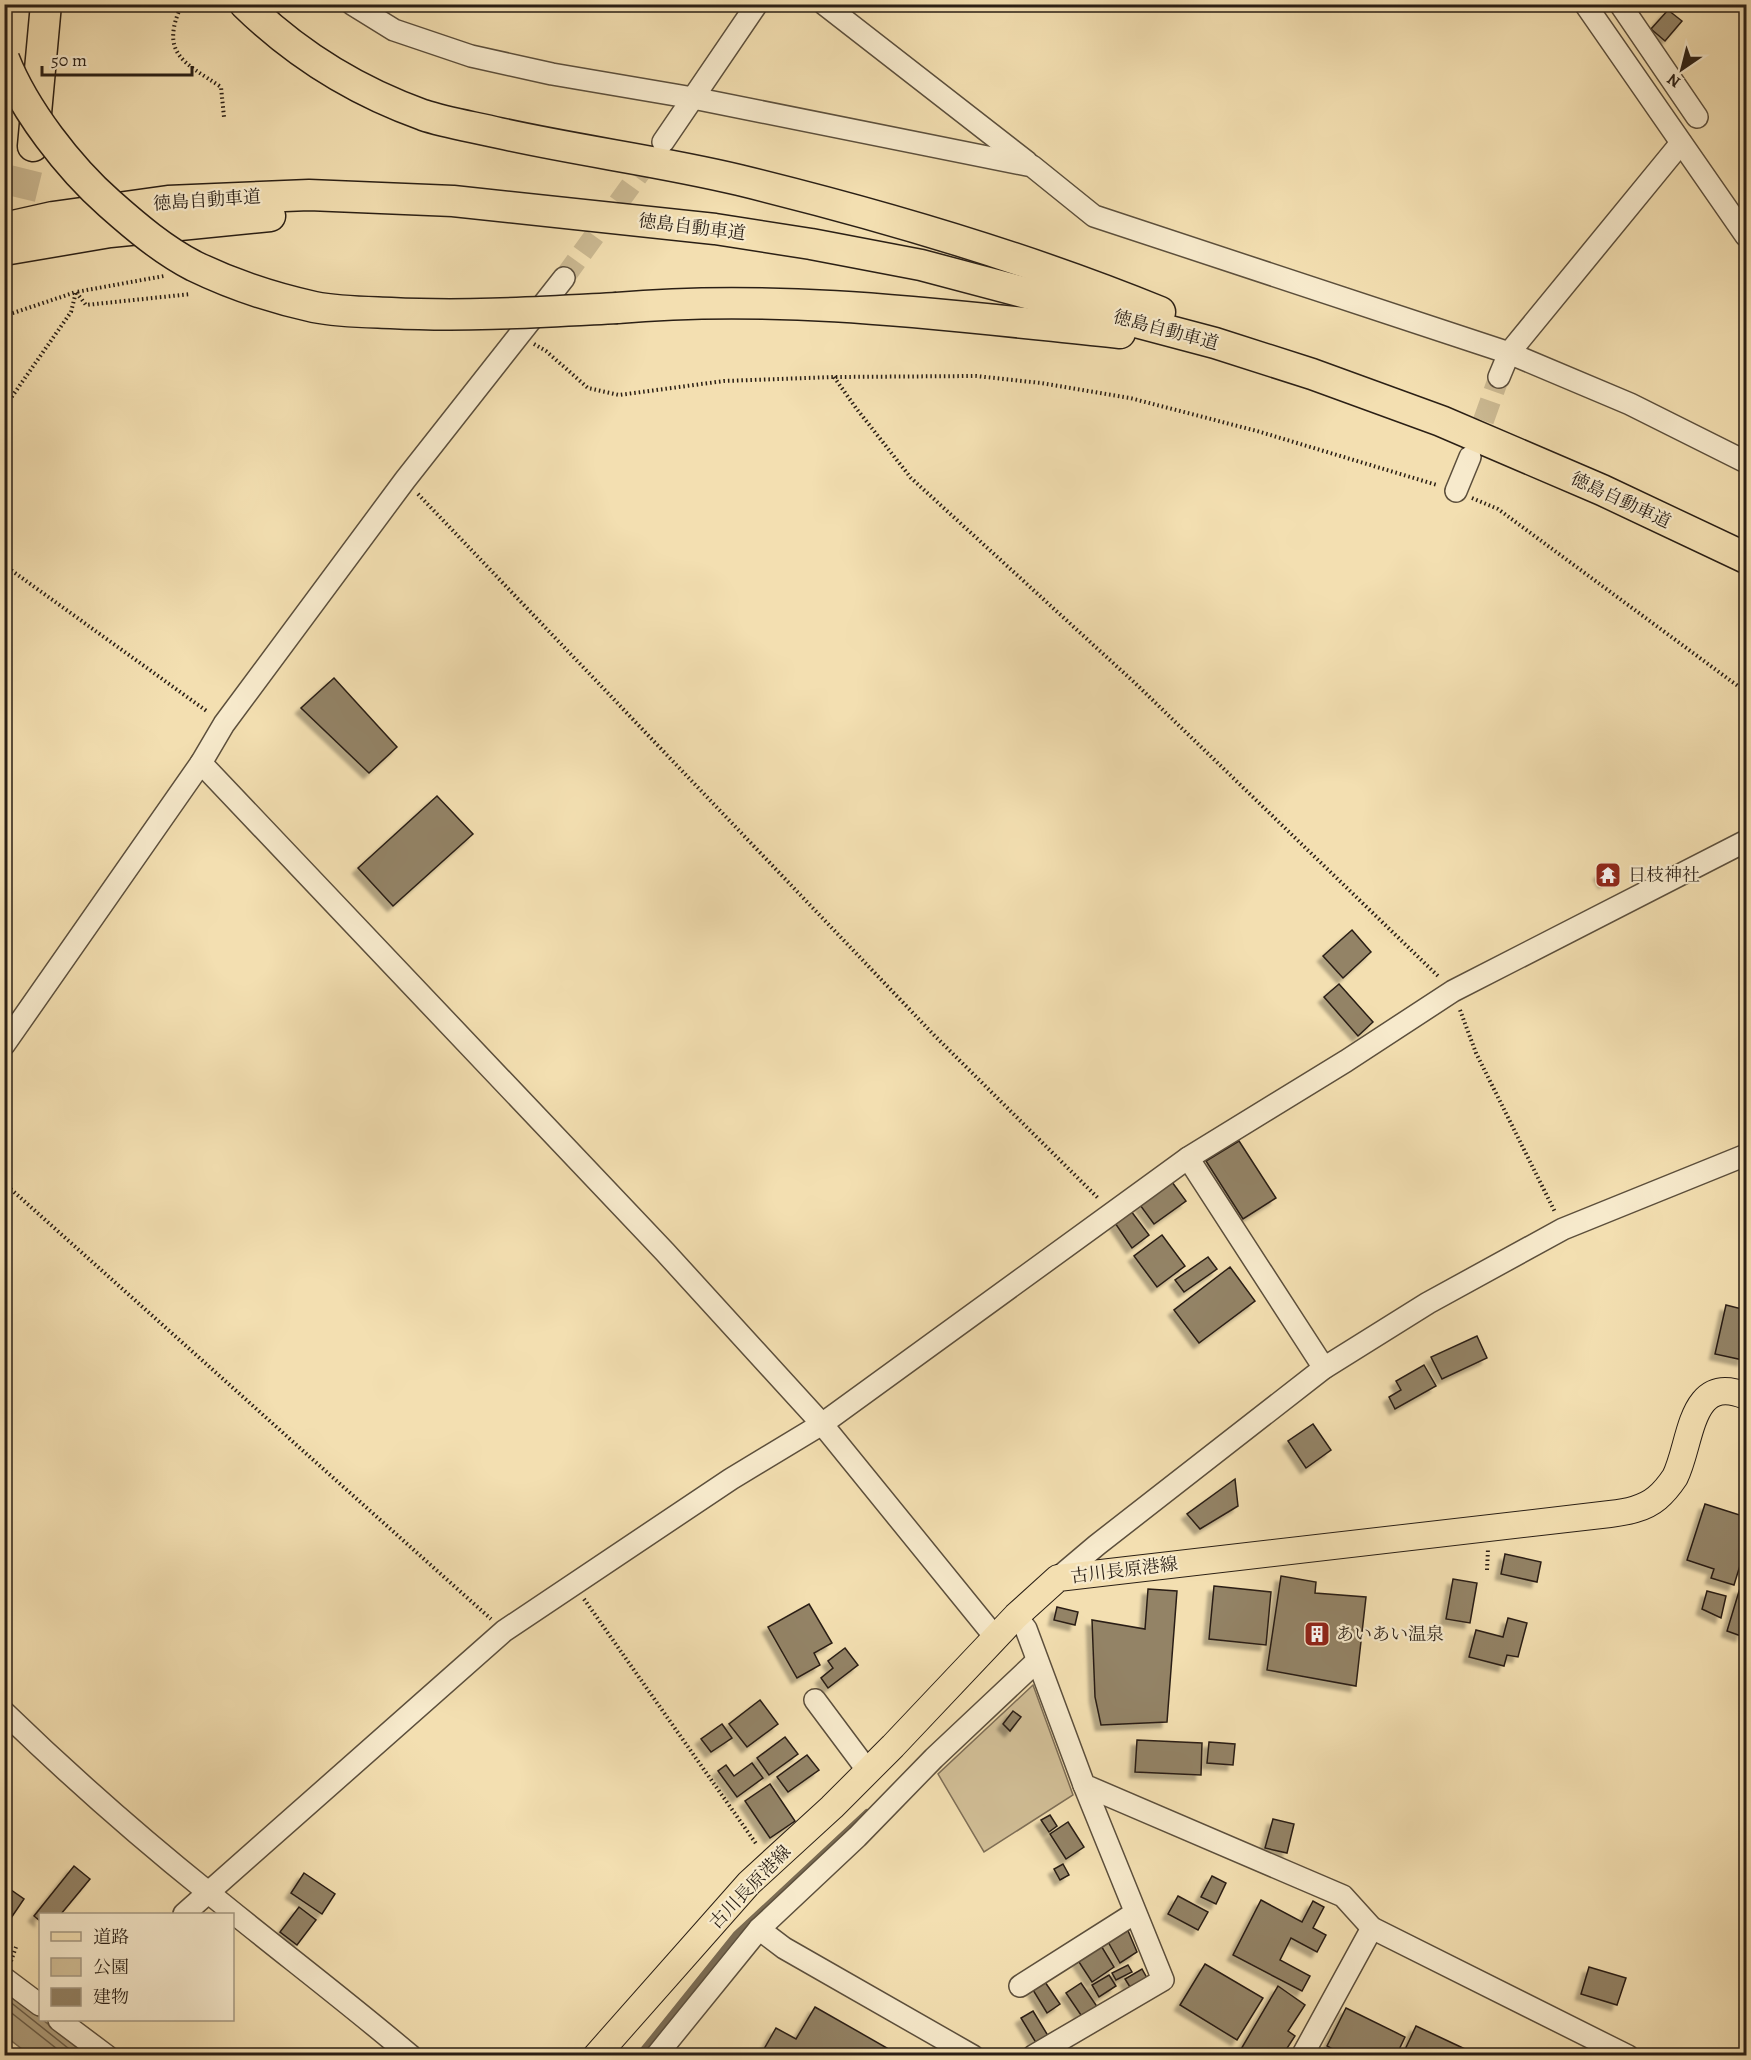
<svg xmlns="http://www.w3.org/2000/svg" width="1751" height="2060" viewBox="0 0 1751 2060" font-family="Alegreya,'Noto Serif JP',serif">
<defs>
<filter id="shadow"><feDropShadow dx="-5.5" dy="5.5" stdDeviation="1.5" flood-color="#0004"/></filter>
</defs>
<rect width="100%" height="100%" fill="#f3dfb1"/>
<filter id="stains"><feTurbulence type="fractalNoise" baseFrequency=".00333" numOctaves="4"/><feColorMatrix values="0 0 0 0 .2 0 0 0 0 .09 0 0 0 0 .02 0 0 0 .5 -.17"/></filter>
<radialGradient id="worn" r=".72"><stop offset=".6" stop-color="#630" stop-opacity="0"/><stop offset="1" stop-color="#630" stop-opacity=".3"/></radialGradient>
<polygon fill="#d1be96" stroke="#7e6e56" stroke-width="1.5" points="1033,1685 1073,1795 984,1852 938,1774"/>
<polygon fill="#af9e7c" stroke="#7a6b53" stroke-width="1.5" points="4,1989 87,2055 30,2055 5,2036"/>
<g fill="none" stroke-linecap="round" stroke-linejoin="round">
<g stroke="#6c5e48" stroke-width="1.5">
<polyline points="4,1997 78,2056"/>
<polyline points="4,2007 66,2056"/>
</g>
<polyline stroke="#7a6b53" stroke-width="6" points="638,2056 736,1934 867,1812"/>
</g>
<g fill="#938366" stroke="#2a1f15" stroke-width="1.5" filter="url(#shadow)">
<polygon points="1668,10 1682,21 1665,41 1651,29"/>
<polygon points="334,678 397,747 369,773 301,708"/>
<polygon points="437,796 473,834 393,906 358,868"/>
<polygon points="1612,866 1617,875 1604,883 1599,874"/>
<polygon points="1352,930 1371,952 1343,978 1323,956"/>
<polygon points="1339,984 1373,1022 1358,1036 1324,997"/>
<polygon points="1239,1141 1276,1198 1243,1219 1206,1161"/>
<polygon points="1172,1182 1186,1201 1154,1224 1140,1205"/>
<polygon points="1131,1211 1149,1235 1132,1248 1115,1223"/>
<polygon points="1162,1235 1185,1266 1157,1287 1134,1256"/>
<polygon points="1208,1257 1217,1269 1184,1292 1175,1280"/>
<polygon points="1230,1267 1255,1301 1199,1343 1174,1310"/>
<polygon points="1726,1305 1746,1310 1746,1344 1743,1360 1715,1354"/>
<polygon points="1477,1336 1487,1358 1442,1379 1431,1357"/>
<polygon points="1424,1365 1436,1386 1395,1409 1389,1397 1401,1390 1396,1381"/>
<polygon points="1313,1424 1331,1450 1306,1468 1288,1441"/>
<polygon points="1235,1479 1238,1506 1200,1529 1187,1514"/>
<polygon points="1705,1504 1746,1517 1746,1546 1734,1585 1711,1578 1714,1569 1687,1560"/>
<polygon points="1505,1554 1541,1562 1537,1582 1501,1574"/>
<polygon points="1281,1576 1316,1582 1315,1593 1366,1597 1356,1686 1267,1670"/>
<polygon points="1453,1579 1477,1583 1470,1623 1446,1619"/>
<polygon points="1214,1586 1271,1592 1266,1645 1209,1639"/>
<polygon points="1740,1588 1746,1590 1746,1622 1741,1636 1727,1631"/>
<polygon points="1148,1589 1177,1591 1167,1722 1101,1725 1095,1697 1092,1620 1145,1629"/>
<polygon points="1707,1591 1726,1596 1721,1618 1702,1609"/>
<polygon points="809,1604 832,1643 814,1653 820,1665 797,1678 768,1627"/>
<polygon points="1057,1607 1078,1612 1075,1625 1054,1620"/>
<polygon points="1508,1618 1527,1623 1518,1657 1507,1655 1504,1666 1469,1657 1476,1630 1503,1637"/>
<polygon points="845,1648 858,1665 828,1688 821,1678 833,1668 828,1661"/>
<polygon points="760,1700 778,1724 747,1747 729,1724"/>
<polygon points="1013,1711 1021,1717 1010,1731 1003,1724"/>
<polygon points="722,1724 732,1738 711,1752 701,1739"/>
<polygon points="785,1737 798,1754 769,1775 757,1758"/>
<polygon points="1137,1740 1202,1743 1201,1775 1135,1772"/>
<polygon points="1209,1742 1235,1744 1233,1765 1207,1763"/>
<polygon points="807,1755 819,1770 788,1792 777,1777"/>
<polygon points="752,1763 763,1778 737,1797 718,1771 726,1765 734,1776"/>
<polygon points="770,1784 795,1821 770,1838 745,1801"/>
<polygon points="1050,1815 1057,1826 1049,1832 1041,1820"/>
<polygon points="1273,1819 1294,1824 1287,1853 1265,1848"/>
<polygon points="1068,1822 1084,1847 1066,1859 1050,1834"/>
<polygon points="1063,1864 1069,1875 1060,1880 1054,1869"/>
<polygon points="74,1866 90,1879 61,1914 40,1914 40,1921 34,1916"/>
<polygon points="304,1873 335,1894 322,1914 291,1893"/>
<polygon points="1212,1876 1226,1883 1216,1904 1201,1897"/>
<polygon points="4,1885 24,1899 9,1921 4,1918"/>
<polygon points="1178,1896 1208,1912 1198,1930 1168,1914"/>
<polygon points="1261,1900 1302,1922 1313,1901 1324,1907 1313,1928 1326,1935 1317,1952 1291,1938 1280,1960 1310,1976 1302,1991 1233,1955"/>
<polygon points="299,1907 316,1920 297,1945 280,1932"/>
<polygon points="1126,1926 1137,1952 1120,1963 1107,1940"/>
<polygon points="1100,1944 1114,1967 1092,1982 1077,1959"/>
<polygon points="1205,1964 1263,1998 1237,2040 1180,2005"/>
<polygon points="1128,1965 1132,1972 1116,1980 1112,1973"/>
<polygon points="1589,1967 1626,1978 1617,2005 1581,1994"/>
<polygon points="1142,1969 1147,1978 1130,1987 1125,1979"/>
<polygon points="1109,1975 1116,1986 1099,1997 1092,1985"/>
<polygon points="1045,1982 1060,2004 1047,2013 1033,1990"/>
<polygon points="1081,1983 1098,2008 1083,2018 1066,1993"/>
<polygon points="1278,1986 1305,2005 1288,2031 1295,2036 1282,2056 1237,2056"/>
<polygon points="815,2007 887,2048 883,2056 760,2056 776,2028 796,2039"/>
<polygon points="1346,2008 1405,2037 1396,2056 1345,2056 1327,2046"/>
<polygon points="1033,2011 1050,2039 1038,2046 1021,2018"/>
<polygon points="1416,2026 1480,2056 1402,2056"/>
</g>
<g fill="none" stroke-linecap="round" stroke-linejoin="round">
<g stroke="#cbb992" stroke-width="21" stroke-dasharray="21 10" stroke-linecap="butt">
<polyline points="564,278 655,152"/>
<polyline points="1473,450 1499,377"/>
</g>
<polyline stroke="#cbb992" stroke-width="30" stroke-dasharray="30 15" stroke-linecap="butt" points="4,240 17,212 33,146"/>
<g stroke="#5c4f3c" stroke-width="24">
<g id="minor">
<polyline points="352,4 394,30 471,56 552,74 693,98 1032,166 1094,216 1509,353 1630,404 1746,462"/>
<polyline points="824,4 1027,162"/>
<polyline points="1585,4 1746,236"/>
<polyline points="1620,4 1697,117"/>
<polyline points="663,142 757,4"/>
<polyline points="1499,377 1509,353 1681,143"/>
<polyline points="1456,491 1470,457"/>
<polyline points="201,763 665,1252 822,1424 995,1637"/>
<polyline points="4,1045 201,763 224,724 405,480 564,278"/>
<polyline points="1188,1158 1324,1368"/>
<polyline points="1058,1578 1097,1545 1324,1368 1428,1303 1563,1229 1746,1155"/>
<polyline points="1016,1616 1026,1629 1084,1785 1343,1896 1372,1928 1628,2056"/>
<polyline points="815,1700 868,1771"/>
<path d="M4,1712c66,64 134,124 205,181 67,55 136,107 202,163"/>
<polyline points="184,1914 504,1631 731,1479 822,1424 1188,1158 1346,1061 1453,991 1746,841"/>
<polyline points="759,1929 784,1948 973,2056"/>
<polyline points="4,1978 40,2005"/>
<polyline points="1020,1986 1135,1913"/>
<polyline points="59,2020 107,2056"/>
<polyline points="656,2056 759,1929 857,1837 934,1758 1037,1661"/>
<polyline points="1033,2056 1163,1980 1084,1785"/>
<polyline points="1302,2056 1372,1928"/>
</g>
</g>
<g stroke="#2a1f15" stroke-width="28">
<path id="major" d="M596,2056l153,-173 83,-76 61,-61 123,-130 42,-38 552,-64c16,-2 34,-5 47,-16 6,-5 14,-15 18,-21 17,-34 14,-105 71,-81"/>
</g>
<g stroke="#2a1f15" stroke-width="33">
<g id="highway">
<path d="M245,4c51,50 111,87 178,111 24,8 51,12 76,18 80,18 161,28 240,47 143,35 284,76 421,132"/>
<polyline points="33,146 46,4"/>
<polyline points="4,228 53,217 168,201 309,195 453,201 715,229 811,244 921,265 1215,343 1312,374 1441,421 1602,490 1746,558"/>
<polyline points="4,250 110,232 270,216"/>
<path d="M617,308c168,-15 336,8 503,25"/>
</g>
</g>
<g stroke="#2a1f15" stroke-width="4" stroke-dasharray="1.5 3" stroke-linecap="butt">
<path d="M182,4c-23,50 2,58 39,83l3,30"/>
<polyline points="4,316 76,292 86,305 191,294"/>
<polyline points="534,344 546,351 588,388 619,395 724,381 834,377 976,376 1041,383 1130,398 1257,431 1437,485"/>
<polyline points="834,377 856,408 911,478 1135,683 1439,977"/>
<polyline points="4,408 71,312 76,292 164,276"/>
<polyline points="418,494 934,1035 1099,1199"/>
<polyline points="1472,498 1498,509 1746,692"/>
<polyline points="4,565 208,712"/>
<polyline points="1460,1010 1476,1053 1555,1212"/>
<polyline points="4,1183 491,1619"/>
<polyline points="1487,1570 1488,1549"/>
<polyline points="584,1599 757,1845"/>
<polyline points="11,1961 16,1947"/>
</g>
<use href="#minor" stroke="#f7eacc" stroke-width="21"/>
<use href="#major" stroke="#f3dfb1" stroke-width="26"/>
<use href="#highway" stroke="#f3dfb1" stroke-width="30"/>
<g stroke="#2a1f15" stroke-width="33" stroke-linecap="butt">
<path id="highway-bridge" d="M4,59c20,51 65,109 106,145 26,23 53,46 84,62 37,18 79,32 120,41 25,5 51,5 77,6 75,4 150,-1 226,-5"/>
</g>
<use href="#highway-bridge" stroke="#f3dfb1" stroke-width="30"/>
</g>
<defs>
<g id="temple-square" transform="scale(1.35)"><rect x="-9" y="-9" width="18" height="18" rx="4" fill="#8f2418" stroke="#f7eacc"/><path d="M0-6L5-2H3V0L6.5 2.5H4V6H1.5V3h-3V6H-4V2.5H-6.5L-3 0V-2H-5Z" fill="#fff"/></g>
<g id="building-square" transform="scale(1.35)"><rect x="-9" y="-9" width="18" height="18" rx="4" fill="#8f2418" stroke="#f7eacc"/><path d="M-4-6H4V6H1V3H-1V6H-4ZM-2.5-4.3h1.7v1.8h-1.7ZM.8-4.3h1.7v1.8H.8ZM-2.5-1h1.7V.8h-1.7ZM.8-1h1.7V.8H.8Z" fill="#fff"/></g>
</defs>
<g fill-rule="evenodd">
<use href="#temple-square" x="1608" y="875"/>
<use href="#building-square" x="1317" y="1634"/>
</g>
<g text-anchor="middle" stroke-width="4.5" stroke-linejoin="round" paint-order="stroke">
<g font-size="18" fill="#2a1f15" stroke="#f7eacc">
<text transform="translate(207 200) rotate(-4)" y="6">徳島自動車道</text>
<text transform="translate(692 227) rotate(7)" y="6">徳島自動車道</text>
<text transform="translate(1166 330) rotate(15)" y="6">徳島自動車道</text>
<text transform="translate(1621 500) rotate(25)" y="6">徳島自動車道</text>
<text transform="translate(1124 1570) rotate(-7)" y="6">古川長原港線</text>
<text transform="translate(750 1887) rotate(-46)" y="6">古川長原港線</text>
</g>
<g font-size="18" fill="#2a1f15" stroke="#f7eacc" text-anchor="start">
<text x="1628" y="881">日枝神社</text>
<text x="1336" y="1640">あいあい温泉</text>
</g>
</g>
<rect width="1751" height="2060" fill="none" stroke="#f3dfb1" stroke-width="24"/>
<rect x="6" y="6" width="1739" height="2048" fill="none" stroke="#2a1f15" stroke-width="3"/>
<rect x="12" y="12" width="1727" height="2036" fill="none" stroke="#2a1f15" stroke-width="1.5"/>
<rect x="39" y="1913" width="195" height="108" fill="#f7eacc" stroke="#a59983" stroke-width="1.5"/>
<rect x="51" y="1932" width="30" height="9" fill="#f3dfb1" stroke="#a59983" stroke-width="1.5"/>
<text x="93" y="1943" font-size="18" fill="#2a1f15">道路</text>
<rect x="51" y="1958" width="30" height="18" fill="#d1be96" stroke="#a59983" stroke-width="1.5"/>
<text x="93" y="1973" font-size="18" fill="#2a1f15">公園</text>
<rect x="51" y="1988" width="30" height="18" fill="#938366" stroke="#a59983" stroke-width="1.5"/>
<text x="93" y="2003" font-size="18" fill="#2a1f15">建物</text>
<g transform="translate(1682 69) rotate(215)" stroke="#f7eacc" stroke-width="4.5" paint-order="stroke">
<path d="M0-4.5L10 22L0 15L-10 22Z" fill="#2a1f15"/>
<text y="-9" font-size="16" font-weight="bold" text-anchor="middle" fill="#2a1f15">N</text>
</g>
<path d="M42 66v9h150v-9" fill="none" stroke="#2a1f15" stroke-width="3"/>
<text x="51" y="66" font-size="18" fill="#2a1f15" stroke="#f7eacc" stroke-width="4.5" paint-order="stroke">50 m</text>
<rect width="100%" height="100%" filter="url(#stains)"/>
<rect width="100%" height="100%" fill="url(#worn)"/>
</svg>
